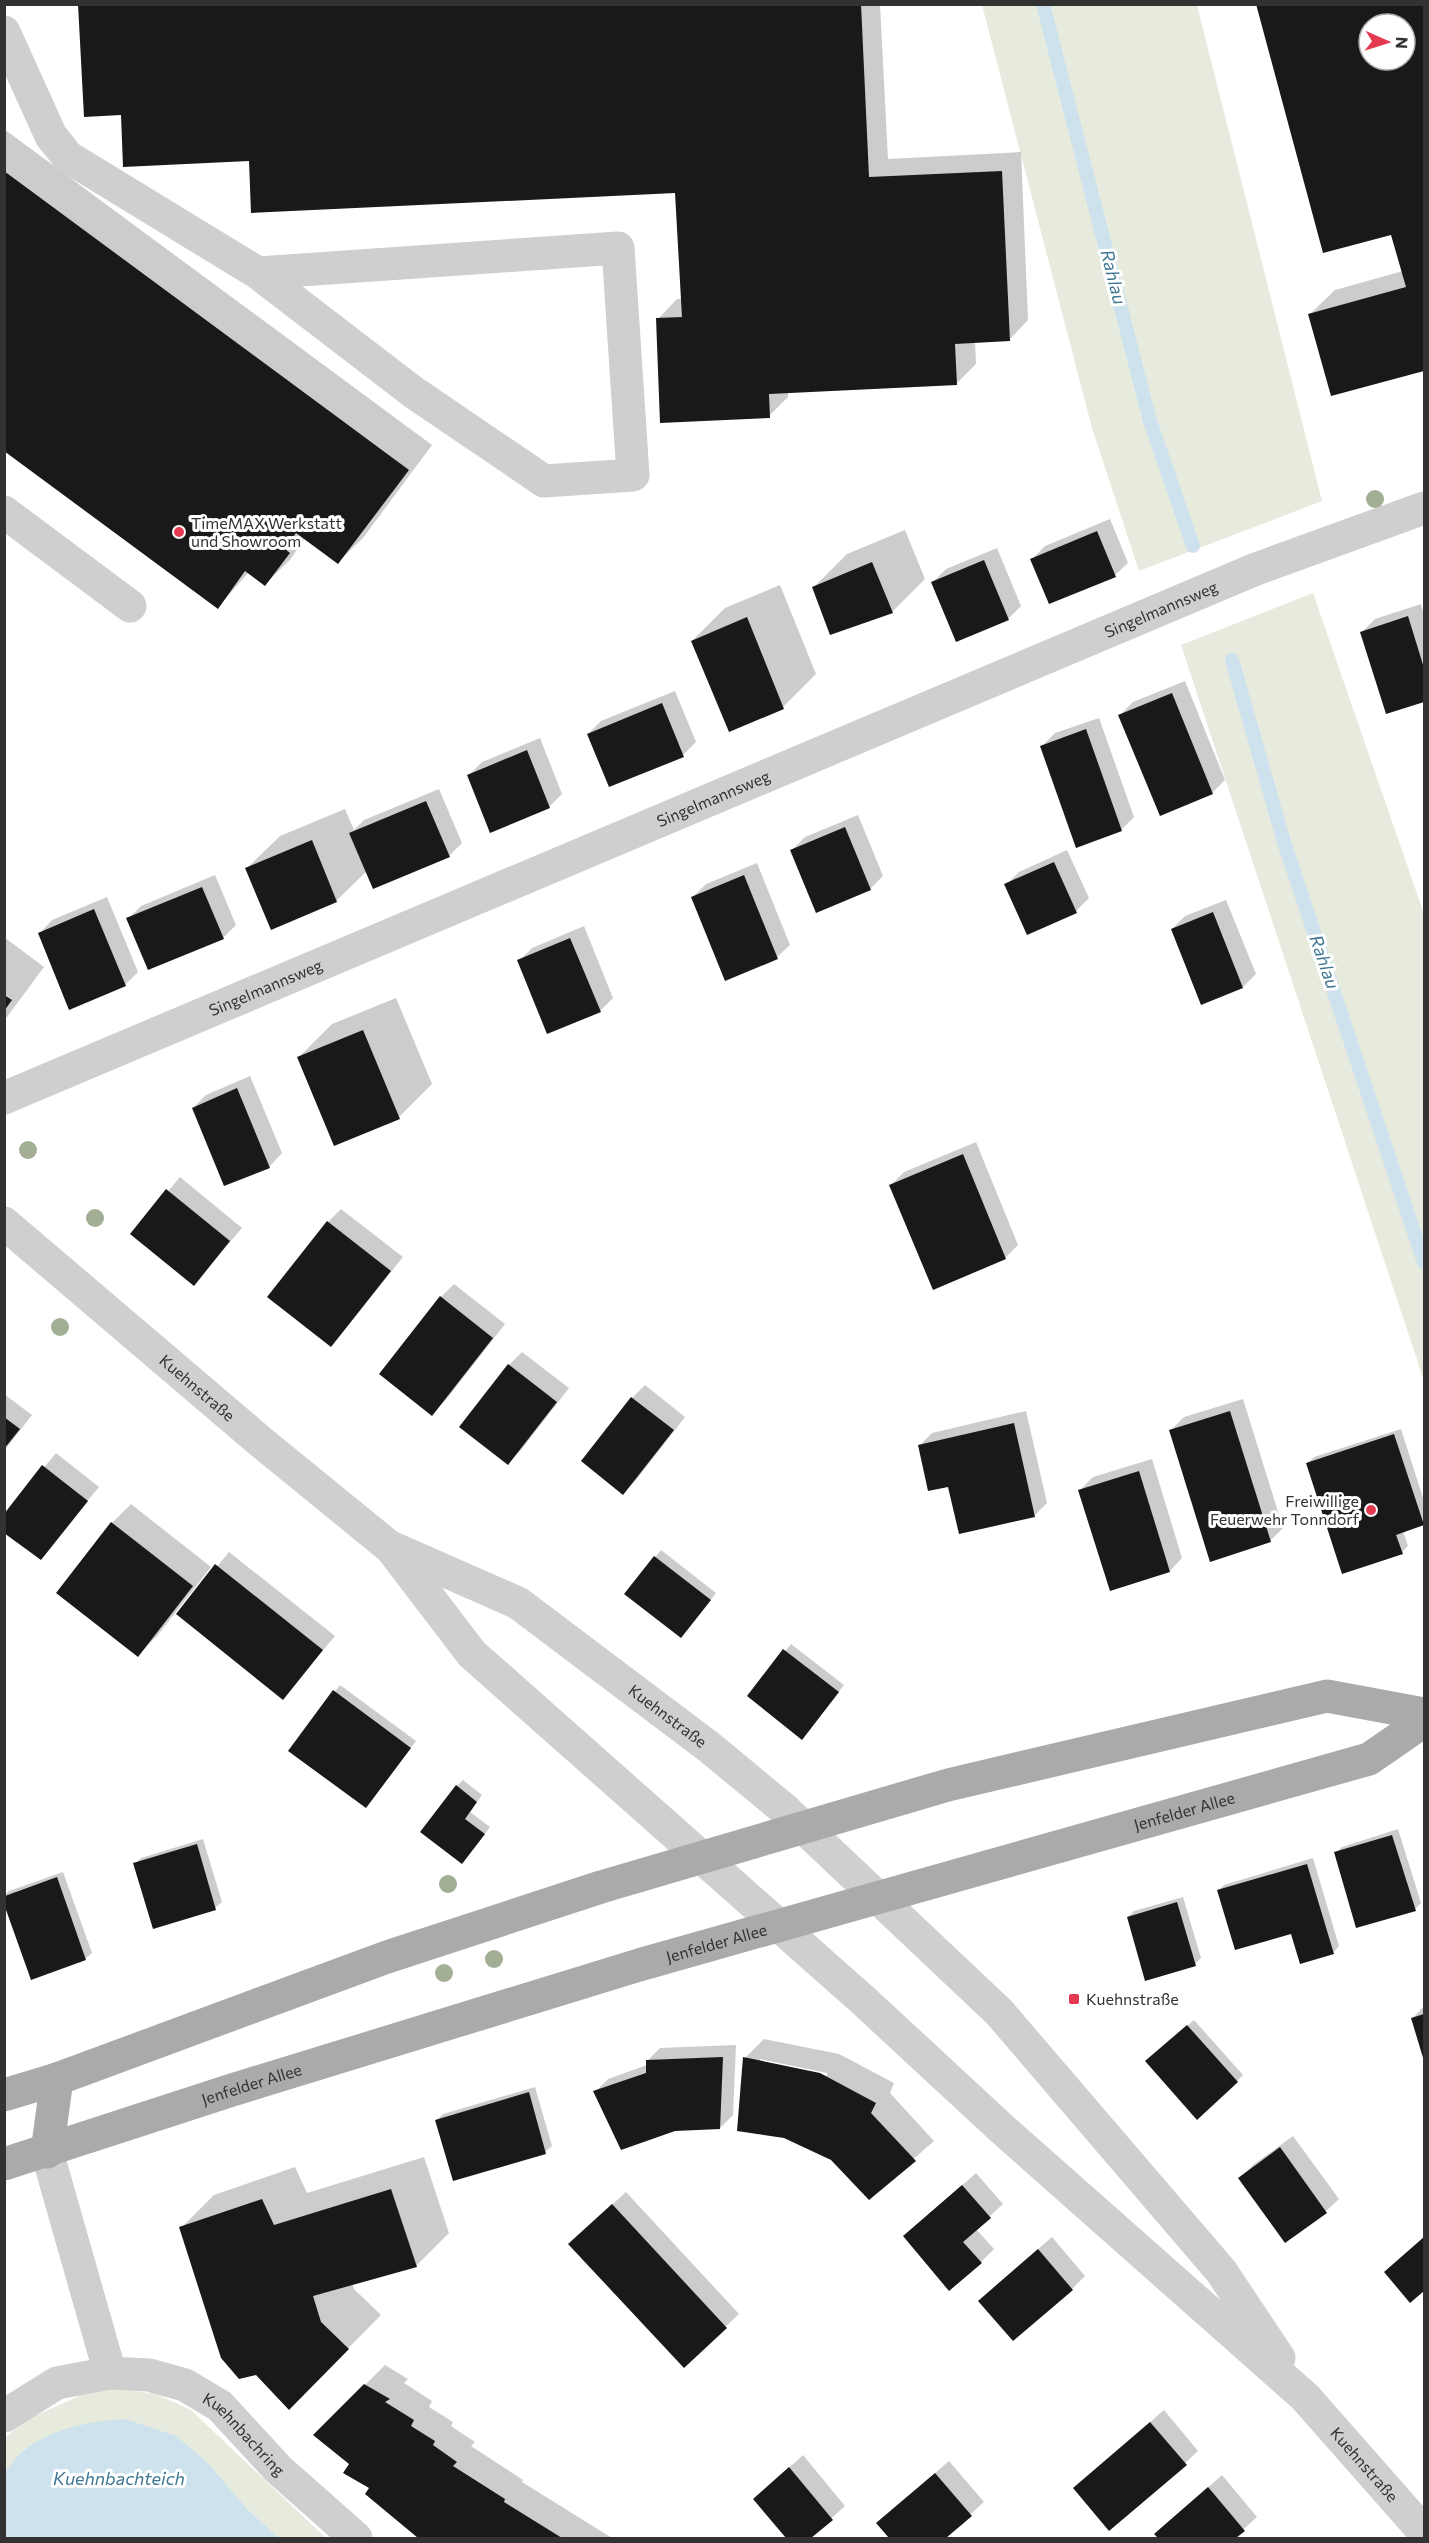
<svg xmlns="http://www.w3.org/2000/svg" width="1429" height="2543" viewBox="0 0 1429 2543" font-family="Commissioner,sans-serif">
<rect width="100%" height="100%" fill="#fff"/>
<g fill="#e6ebde">
<polygon points="982,5 1197,5 1322,501 1139,571 1092,428"/>
<polygon points="1313,593 1424,914 1424,1381 1181,645"/>
<polygon points="122,2389 156,2394 191,2410 326,2538 279,2538 247,2509 26,2448 5,2472 5,2438 23,2421 93,2390"/>
</g>
<path fill="#cee2ed" d="M125,2419l51,17 30,25 41,48 32,29h-274v-66c6,-7 13,-18 22,-24 28,-20 64,-27 98,-29z"/>
<g fill="#0003" fill-rule="evenodd">
<polygon points="80,4 880,4 888,159 1021,152 1028,320 1009,340 975,341 976,364 957,383 788,391 788,397 769,416 658,319 677,299 682,299 677,192 250,159 122,114"/>
<path d="M1257,4h167v365l-92,25 -22,-80 25,-24 68,-19 -11,-38zM1369,24h36v36h-36z"/>
<polygon points="4,129 432,445 363,538 338,562 305,538 290,560 265,584 249,572 218,607 4,449"/>
<polygon points="1110,519 1128,563 1115,575 1032,559 1045,546"/>
<polygon points="905,530 925,579 892,612 814,587 847,554"/>
<polygon points="997,548 1021,606 1008,619 933,582 946,569"/>
<polygon points="780,585 816,674 783,707 692,641 725,608"/>
<polygon points="1421,604 1424,616 1424,700 1387,712 1362,632 1375,619"/>
<polygon points="1185,681 1225,780 1212,793 1120,715 1133,702"/>
<polygon points="675,691 696,742 683,755 588,734 601,721"/>
<polygon points="1099,718 1134,817 1121,830 1042,746 1055,733"/>
<polygon points="540,738 562,794 549,807 469,775 482,762"/>
<polygon points="439,789 462,843 449,856 367,871 336,901 247,868 280,836 345,809 354,830 364,820"/>
<polygon points="858,815 883,876 870,889 792,850 805,837"/>
<polygon points="1067,850 1089,898 1076,911 1006,885 1019,872"/>
<polygon points="757,863 790,945 777,957 693,897 706,884"/>
<polygon points="215,875 236,925 223,938 128,919 141,906"/>
<polygon points="107,897 138,972 125,985 40,933 52,920"/>
<polygon points="1226,900 1256,974 1243,987 1202,1003 1172,929 1185,916"/>
<polygon points="584,926 613,998 600,1011 519,961 532,948"/>
<polygon points="4,937 44,967 4,1021"/>
<polygon points="396,998 432,1084 399,1117 299,1057 332,1024"/>
<polygon points="250,1076 282,1153 270,1166 225,1185 193,1108 206,1095"/>
<polygon points="976,1142 1018,1245 1005,1258 891,1185 904,1172"/>
<polygon points="180,1177 242,1228 194,1284 132,1234"/>
<polygon points="341,1209 403,1257 343,1332 331,1345 328,1222"/>
<polygon points="454,1284 505,1324 445,1401 432,1414 441,1297"/>
<polygon points="522,1352 569,1388 521,1450 508,1463 461,1426 509,1365"/>
<polygon points="645,1385 685,1417 636,1480 623,1493 583,1461 632,1398"/>
<polygon points="4,1394 32,1415 4,1451"/>
<polygon points="1243,1399 1283,1528 1270,1541 1171,1430 1184,1417"/>
<polygon points="1026,1411 1047,1503 1034,1516 949,1485 919,1446 932,1433"/>
<polygon points="1401,1429 1424,1501 1424,1523 1403,1531 1408,1546 1402,1552 1308,1463 1314,1457"/>
<polygon points="56,1453 99,1487 40,1558 4,1516"/>
<polygon points="1152,1459 1182,1558 1170,1571 1080,1490 1093,1477"/>
<polygon points="131,1504 211,1567 157,1636 138,1655 112,1523"/>
<polygon points="661,1550 716,1593 687,1630 626,1594"/>
<polygon points="229,1552 335,1636 283,1698 178,1614"/>
<polygon points="791,1644 844,1685 808,1732 749,1696"/>
<polygon points="340,1685 416,1741 372,1800 290,1750"/>
<polygon points="463,1780 482,1795 470,1812 490,1827 468,1856 457,1786"/>
<polygon points="1398,1829 1421,1903 1415,1909 1336,1853 1342,1847"/>
<polygon points="203,1839 222,1902 215,1908 135,1864 141,1858"/>
<polygon points="1313,1858 1339,1946 1333,1953 1218,1891 1224,1885"/>
<polygon points="63,1872 92,1953 85,1959 32,1978 4,1903 4,1896 9,1891"/>
<polygon points="1183,1897 1201,1958 1195,1964 1128,1917 1134,1911"/>
<polygon points="1424,2006 1424,2058 1413,2018"/>
<polygon points="1194,2020 1243,2075 1237,2081 1154,2055"/>
<path d="M764,2039l75,15 55,29 -4,10 44,48 -65,57 -124,-140zM760,2059l67,14v3l-67,-14z"/>
<polygon points="736,2045 733,2115 720,2128 595,2092 608,2079 647,2065 647,2061 660,2048"/>
<polygon points="535,2087 552,2146 545,2152 437,2120 443,2114"/>
<polygon points="1293,2136 1339,2199 1326,2211 1286,2241 1240,2178 1253,2165"/>
<polygon points="424,2157 449,2233 416,2266 352,2283 354,2289 381,2315 289,2408 181,2228 214,2195 295,2167 307,2193"/>
<polygon points="976,2173 1003,2204 976,2229 994,2249 981,2262 905,2236"/>
<polygon points="626,2192 739,2314 684,2366 583,2231"/>
<polygon points="1052,2237 1085,2276 1072,2289 993,2288"/>
<polygon points="1424,2237 1424,2289 1410,2301 1399,2259"/>
<polygon points="385,2365 408,2379 404,2383 432,2401 429,2407 453,2422 451,2426 475,2442 471,2446 523,2480 522,2482 612,2538 421,2538 367,2493 371,2488 351,2463 315,2435"/>
<polygon points="1164,2410 1198,2451 1185,2463 1088,2476"/>
<polygon points="803,2455 845,2506 809,2538 788,2538 755,2499"/>
<polygon points="949,2461 984,2502 944,2538 891,2538 878,2523"/>
<polygon points="1222,2475 1257,2517 1234,2538 1160,2538 1156,2534"/>
</g>
<g fill="none" stroke-linecap="round" stroke-linejoin="round">
<g stroke="#cee2ed" stroke-width="14">
<polyline points="1043,4 1150,421 1193,546"/>
<polyline points="1232,660 1284,842 1424,1262"/>
</g>
</g>
<g fill="#191919" fill-rule="evenodd">
<polygon points="78,4 861,4 869,177 1002,171 1010,341 955,344 957,385 769,394 770,418 660,423 656,318 682,317 675,193 251,213 249,161 123,167 121,115 84,117"/>
<path d="M1256,4h168v367l-93,25 -23,-82 98,-27 -15,-52 -68,18zM1369,24h36v36h-36z"/>
<polygon points="4,171 409,470 338,564 296,533 285,549 290,553 265,586 245,571 218,609 4,451"/>
<polygon points="1097,531 1116,577 1049,604 1030,559"/>
<polygon points="984,560 1009,620 956,642 931,582"/>
<polygon points="872,562 893,613 830,635 812,587"/>
<polygon points="1408,616 1424,668 1424,702 1386,714 1360,632"/>
<polygon points="747,617 784,709 729,732 691,641"/>
<polygon points="1172,693 1213,794 1160,816 1118,715"/>
<polygon points="662,703 684,757 609,787 587,734"/>
<polygon points="1086,729 1122,831 1076,848 1040,746"/>
<polygon points="527,750 550,808 490,833 467,775"/>
<polygon points="426,801 450,857 373,889 349,833"/>
<polygon points="845,827 871,890 816,913 790,850"/>
<polygon points="312,840 337,902 271,930 245,868"/>
<polygon points="1054,862 1077,913 1027,935 1004,884"/>
<polygon points="744,875 778,959 725,981 691,897"/>
<polygon points="202,887 224,939 148,970 126,918"/>
<polygon points="94,909 126,986 69,1010 38,933"/>
<polygon points="1213,912 1243,988 1201,1005 1171,929"/>
<polygon points="570,938 601,1012 547,1034 517,960"/>
<polygon points="4,995 12,1000 4,1011"/>
<polygon points="363,1030 400,1119 334,1146 297,1057"/>
<polygon points="237,1088 270,1168 224,1186 192,1108"/>
<polygon points="963,1154 1006,1259 933,1290 889,1185"/>
<polygon points="166,1189 230,1241 194,1286 130,1234"/>
<polygon points="327,1221 391,1271 331,1347 267,1297"/>
<polygon points="440,1296 493,1338 432,1416 379,1374"/>
<polygon points="508,1364 557,1402 508,1465 459,1427"/>
<polygon points="631,1397 674,1430 623,1495 581,1461"/>
<polygon points="1230,1411 1271,1542 1210,1562 1169,1430"/>
<polygon points="4,1417 20,1429 4,1449"/>
<polygon points="1014,1423 1035,1517 959,1534 948,1487 928,1491 918,1445"/>
<polygon points="1394,1434 1424,1525 1396,1535 1403,1554 1342,1574 1306,1463"/>
<polygon points="42,1465 88,1501 41,1560 4,1533 4,1514"/>
<polygon points="1139,1471 1170,1572 1110,1591 1078,1490"/>
<polygon points="111,1522 193,1586 138,1657 56,1593"/>
<polygon points="654,1556 711,1600 681,1638 624,1594"/>
<polygon points="215,1564 323,1650 283,1700 176,1614"/>
<polygon points="783,1649 839,1692 802,1740 747,1696"/>
<polygon points="333,1690 411,1748 366,1808 288,1751"/>
<polygon points="456,1785 477,1802 465,1819 485,1834 462,1864 420,1832"/>
<polygon points="1392,1835 1416,1911 1356,1928 1334,1852"/>
<polygon points="197,1844 216,1910 153,1929 133,1863"/>
<polygon points="1307,1864 1334,1954 1300,1964 1291,1934 1235,1950 1217,1890"/>
<polygon points="57,1877 86,1960 31,1980 5,1907 5,1896"/>
<polygon points="1177,1902 1196,1966 1145,1981 1127,1917"/>
<polygon points="1424,2014 1424,2061 1411,2018"/>
<polygon points="1187,2025 1238,2082 1197,2120 1145,2061"/>
<polygon points="723,2057 720,2129 675,2131 621,2150 593,2091 646,2073 646,2060"/>
<polygon points="743,2057 820,2073 876,2103 871,2113 916,2161 869,2200 831,2160 784,2138 737,2131"/>
<polygon points="529,2092 546,2154 453,2181 435,2120"/>
<polygon points="1280,2147 1327,2213 1285,2243 1238,2178"/>
<polygon points="962,2185 991,2218 963,2242 982,2263 949,2291 903,2236"/>
<polygon points="391,2189 417,2267 313,2296 321,2322 349,2349 289,2410 256,2375 239,2379 221,2358 179,2227 262,2199 274,2225"/>
<polygon points="612,2204 727,2328 684,2368 568,2244"/>
<polygon points="1424,2237 1424,2291 1410,2303 1384,2272"/>
<polygon points="1038,2249 1073,2290 1013,2341 978,2301"/>
<polygon points="364,2384 390,2399 385,2402 414,2420 411,2426 435,2441 433,2445 457,2462 453,2466 505,2499 504,2502 562,2538 418,2538 365,2494 369,2488 343,2473 349,2464 313,2435"/>
<polygon points="1150,2422 1187,2465 1109,2531 1073,2488"/>
<polygon points="789,2467 833,2520 811,2538 786,2538 753,2499"/>
<polygon points="935,2473 972,2516 946,2538 889,2538 876,2523"/>
<polygon points="1208,2487 1245,2531 1236,2538 1158,2538 1154,2534"/>
</g>
<g fill="none" stroke-linecap="round" stroke-linejoin="round">
<g stroke="#cfcfcf" stroke-width="33">
<polyline points="4,32 51,136 68,157 258,273 413,392 544,481 633,475 618,248 258,273"/>
<polyline points="4,512 130,606"/>
<path id="s1" d="M4,1098l1252,-529 168,-61"/>
<path id="s2" d="M4,1223l257,219 130,106 81,106 392,347 136,126 305,270 119,135"/>
<path id="s3" d="M393,1548l125,55 191,144 75,62 215,203 222,259 58,87"/>
<polyline points="47,2152 110,2373"/>
<path id="s4" d="M4,2416l53,-33 53,-10 39,2 36,10 35,21 58,63 78,69"/>
</g>
<g stroke="#aaa" stroke-width="33">
<polyline points="4,2095 57,2079 387,1957 601,1887 948,1785 1327,1696 1424,1714"/>
<polyline points="47,2152 57,2079"/>
<path id="s5" d="M4,2164l228,-74 407,-125 730,-206 55,-38"/>
</g>
</g>
<g fill="#a3af95">
<circle cx="1375" cy="499" r="9"/>
<circle cx="28" cy="1150" r="9"/>
<circle cx="95" cy="1218" r="9"/>
<circle cx="60" cy="1327" r="9"/>
<circle cx="448" cy="1884" r="9"/>
<circle cx="494" cy="1959" r="9"/>
<circle cx="444" cy="1973" r="9"/>
</g>
<g fill="#e33a4f" stroke="#fff" stroke-width="2">
<circle cx="179" cy="532" r="6"/>
<circle cx="1371" cy="1510" r="6"/>
<rect x="1068" y="1993" width="12" height="12" rx="3"/>
</g>
<g text-anchor="middle" stroke-width="6" stroke-linejoin="round" paint-order="stroke">
<g font-size="16" fill="#323232" stroke="#fff" text-anchor="start">
<text x="191" y="529">TimeMAX Werkstatt<tspan x="191" dy="18">und Showroom</tspan></text>
<text x="1359" y="1507" text-anchor="end">Freiwillige<tspan x="1359" dy="18">Feuerwehr Tonndorf</tspan></text>
<text x="1086" y="2005">Kuehnstraße</text>
</g>
<g font-size="16" fill="#323232" stroke="#fff">
<text dy="6" stroke="none"><textPath href="#s1" startOffset="1256">Singelmannsweg</textPath></text>
<text dy="6" stroke="none"><textPath href="#s1" startOffset="770">Singelmannsweg</textPath></text>
<text dy="6" stroke="none"><textPath href="#s1" startOffset="284">Singelmannsweg</textPath></text>
<text dy="6" stroke="none"><textPath href="#s2" startOffset="254">Kuehnstraße</textPath></text>
<text dy="6" stroke="none"><textPath href="#s3" startOffset="324">Kuehnstraße</textPath></text>
<text dy="6" stroke="none"><textPath href="#s5" startOffset="1232">Jenfelder Allee</textPath></text>
<text dy="6" stroke="none"><textPath href="#s5" startOffset="746">Jenfelder Allee</textPath></text>
<text dy="6" stroke="none"><textPath href="#s5" startOffset="260">Jenfelder Allee</textPath></text>
<text dy="6" stroke="none"><textPath href="#s4" startOffset="270">Kuehnbachring</textPath></text>
<text dy="6" stroke="none"><textPath href="#s2" startOffset="1845">Kuehnstraße</textPath></text>
</g>
<g font-size="18" font-style="italic" fill="#407894" stroke="#fff">
<text transform="translate(1113 277) rotate(76)" y="6">Rahlau</text>
<text transform="translate(1324 962) rotate(71)" y="6">Rahlau</text>
<text x="119" y="2485">Kuehnbachteich</text>
</g>
</g>
<rect width="1429" height="2543" fill="none" stroke="#323232" stroke-width="12"/>
<g transform="translate(1387 42) rotate(93)"><circle r="28" fill="#ffffff" stroke="#adadad" stroke-width="1.5"/>
<path d="M0-4.5L10 22L0 15L-10 22Z" fill="#e33a4f"/>
<text y="-9" font-size="16" font-weight="bold" text-anchor="middle" fill="#323232">N</text>
</g>
</svg>
